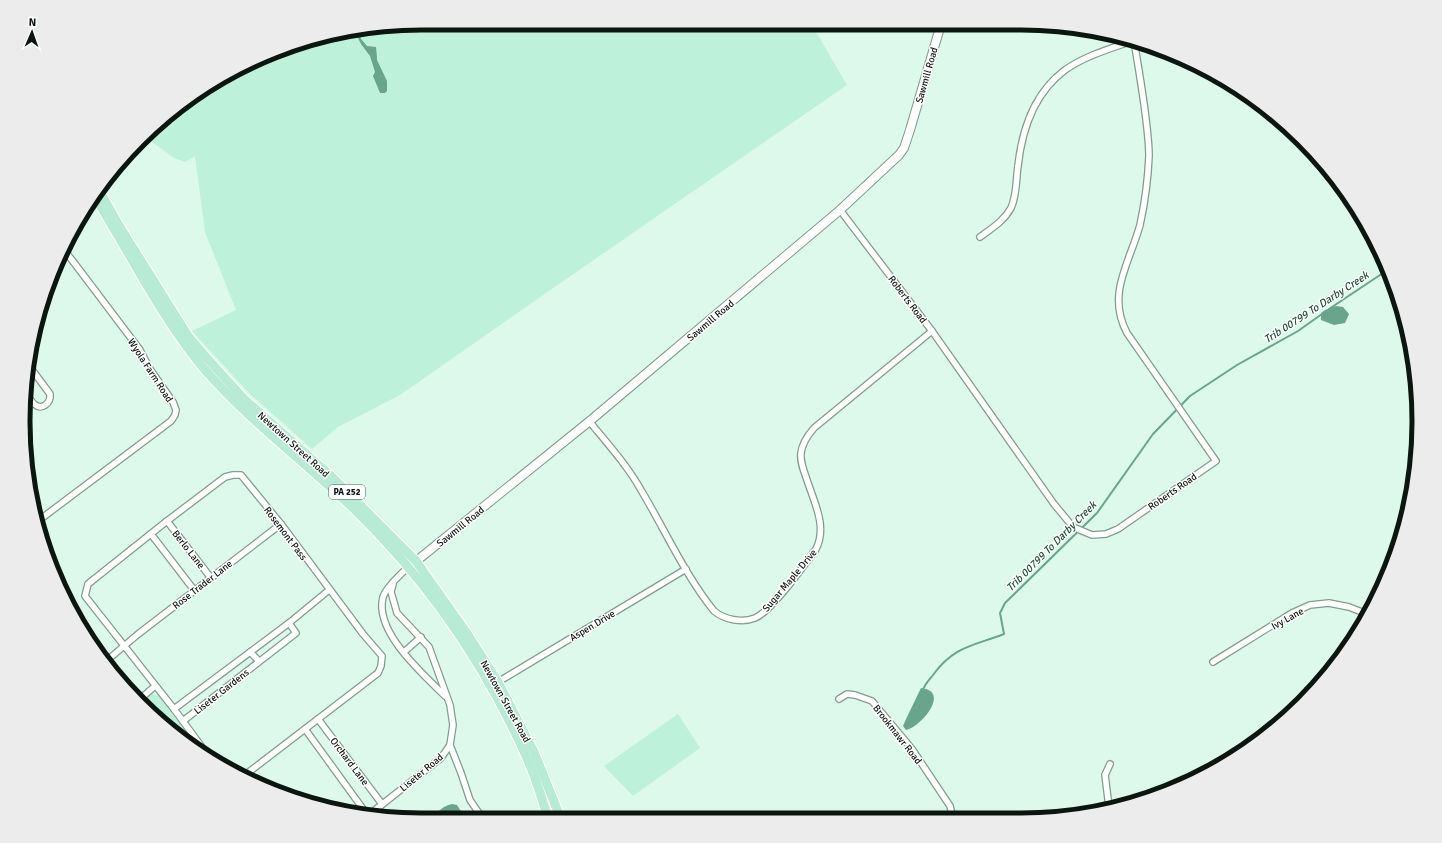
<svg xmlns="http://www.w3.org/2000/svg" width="1442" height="843" viewBox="0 0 1442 843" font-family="Signika,sans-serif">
<rect width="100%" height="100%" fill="#ddf9ec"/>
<g fill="#bef1da">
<polygon points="812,25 847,85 559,284 400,395 338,427 312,449 249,393 192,331 236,310 205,232 195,156 185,162 174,158 152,142 148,133 179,105 245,64 294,44 369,26"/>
<polygon points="152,694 159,696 194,741 198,748 199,752 159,721 141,703"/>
<polygon points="678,714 700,748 633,796 604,766"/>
</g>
<g fill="#69a58c">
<polygon points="357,29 359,31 361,39 367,46 376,47 377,57 377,60 387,81 387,91 385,93 380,93 373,76 375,72 370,56 361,44 354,30"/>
<polygon points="1336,306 1343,307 1349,314 1345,323 1334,325 1321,320 1321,313 1325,310"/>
<path d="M921,688c30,3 0,39 -15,42l-3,-4 4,-9z"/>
<path d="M452,804l5,1 9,14h-31c2,-9 9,-13 17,-15z"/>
</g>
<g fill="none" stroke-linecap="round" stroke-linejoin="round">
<g stroke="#69a58c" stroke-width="2">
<polyline points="1329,309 1389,269"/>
<path d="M923,690c2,-6 6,-10 10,-15 21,-29 40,-29 71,-41l-4,-21 5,-10 92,-90 56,-79 37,-38 47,-31 61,-34 24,-17"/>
</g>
<g stroke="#829c90" stroke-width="8">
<g id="street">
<path d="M840,210l92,121 122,173 19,23 19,8 14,-1 12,-5 98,-68 -89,-128c-21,-39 3,-71 13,-108 5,-23 8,-46 9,-69 0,-9 -1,-19 -2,-28 -3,-29 -8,-58 -13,-87"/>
<path d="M980,237c12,-9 24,-16 31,-29 6,-13 5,-29 7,-42 4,-37 16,-73 47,-96 20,-14 44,-21 67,-29"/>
<path d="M26,393c2,3 5,8 8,11 8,7 17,-1 16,-10l-20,-27 -3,-1"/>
<path d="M589,421c18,22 38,44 52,69 24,40 44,85 73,121 11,9 28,12 41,7 17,-7 49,-53 61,-69 12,-23 -3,-49 -10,-72 -3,-8 -6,-16 -5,-24 1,-9 7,-18 13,-25l118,-97"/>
<polyline points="38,521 171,421 175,415 176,410 173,402 150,369 140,350 75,264 68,255 65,244"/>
<polyline points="167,521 211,578"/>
<polyline points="151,534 194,590"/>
<path d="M409,567c-8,6 -23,21 -26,30 -9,35 40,77 62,99"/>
<polyline points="250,652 259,661"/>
<polyline points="404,652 421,637"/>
<polyline points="1213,662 1292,613 1310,605 1329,603 1349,607 1367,614"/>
<polyline points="104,663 137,635 281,524"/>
<polyline points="498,682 686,569"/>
<polyline points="839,699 847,694 855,695 872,701 912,749 950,806 953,819"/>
<polyline points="139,700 155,686"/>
<polyline points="174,709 289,623 329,590"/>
<polyline points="318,719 382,804"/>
<polyline points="183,721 296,633 289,623"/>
<polyline points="305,729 366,813"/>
<polyline points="450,745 461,773 470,800 483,819"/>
<polyline points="210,758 174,709 85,596 88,584 167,521 225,477 233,475 241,475 281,524 363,634 382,656 381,666 378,673 245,775"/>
<polyline points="1109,807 1105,775 1110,764"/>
<polyline points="370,814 441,758 450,745 453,725 450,705 429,647 397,613 391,592 393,584"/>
</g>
</g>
<g stroke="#829c90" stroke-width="10">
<polyline id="secondary" points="409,567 591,420 840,210 899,155 904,148 910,130 941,24"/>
</g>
<g stroke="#fff" stroke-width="11">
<g id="primary">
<polyline points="99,190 118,224 188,336 205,356 243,398 331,476 416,561 466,632 498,682 534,752 561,819"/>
<path d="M94,195c16,27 32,54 48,82 19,32 39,65 64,94 44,50 100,92 149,139 72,70 130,154 171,246 9,20 16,42 22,63"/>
</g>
</g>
<use href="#street" stroke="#fff" stroke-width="5.5"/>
<use href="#secondary" stroke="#fff" stroke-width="8"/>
<use href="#primary" stroke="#b8ebd6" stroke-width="9"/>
</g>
<g text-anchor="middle" stroke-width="3" stroke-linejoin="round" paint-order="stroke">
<rect fill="#fff" stroke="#555c58" stroke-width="1" x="329" y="485" width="36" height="14" rx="3"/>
<g font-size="9" font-weight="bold" fill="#0c1611">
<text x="347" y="495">PA 252</text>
</g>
<g font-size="10" fill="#0c1611" stroke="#fff">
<text transform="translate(926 75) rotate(-74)" y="4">Sawmill Road</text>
<text transform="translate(908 299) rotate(53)" y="4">Roberts Road</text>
<text transform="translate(710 320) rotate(-40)" y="4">Sawmill Road</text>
<text transform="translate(151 370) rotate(57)" y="4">Wyola Farm Road</text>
<text transform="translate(294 444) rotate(42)" y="4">Newtown Street Road</text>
<text transform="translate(1172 491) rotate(-35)" y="4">Roberts Road</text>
<text transform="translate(460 526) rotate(-39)" y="4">Sawmill Road</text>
<text transform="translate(286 533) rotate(53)" y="4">Rosemont Pass</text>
<text transform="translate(189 549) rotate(52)" y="4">Berlo Lane</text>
<text transform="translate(789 580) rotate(-50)" y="4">Sugar Maple Drive</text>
<text transform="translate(202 584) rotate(-38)" y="4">Rose Trader Lane</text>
<text transform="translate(1287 618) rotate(-29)" y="4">Ivy Lane</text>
<text transform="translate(592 625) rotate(-31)" y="4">Aspen Drive</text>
<text transform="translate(221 691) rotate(-38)" y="4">Liseter Gardens</text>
<text transform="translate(506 701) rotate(61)" y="4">Newtown Street Road</text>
<text transform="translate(898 734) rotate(52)" y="4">Brookmawr Road</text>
<text transform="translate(350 761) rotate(53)" y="4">Orchard Lane</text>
<text transform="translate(421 772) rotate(-40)" y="4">Liseter Road</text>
</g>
<g font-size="11" font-style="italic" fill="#1e503d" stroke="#fff">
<text transform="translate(1316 307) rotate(-33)" y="4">Trib 00799 To Darby Creek</text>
<text transform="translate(1051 546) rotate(-45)" y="4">Trib 00799 To Darby Creek</text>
</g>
</g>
<path d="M0 0H1442V843H0ZM421 30H1021A391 391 0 0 1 1412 421V422A391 391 0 0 1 1021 813H421A391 391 0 0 1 30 422V421A391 391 0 0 1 421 30Z" fill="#ececec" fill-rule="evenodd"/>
<path fill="none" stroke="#0c1611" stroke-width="5" d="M421 30H1021A391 391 0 0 1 1412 421V422A391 391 0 0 1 1021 813H421A391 391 0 0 1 30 422V421A391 391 0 0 1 421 30Z"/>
<g transform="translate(32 32) rotate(2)" stroke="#ffffff" stroke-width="3" paint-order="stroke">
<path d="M0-3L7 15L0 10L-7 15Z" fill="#0c1611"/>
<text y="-6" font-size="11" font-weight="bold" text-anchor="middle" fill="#0c1611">N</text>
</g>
</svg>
